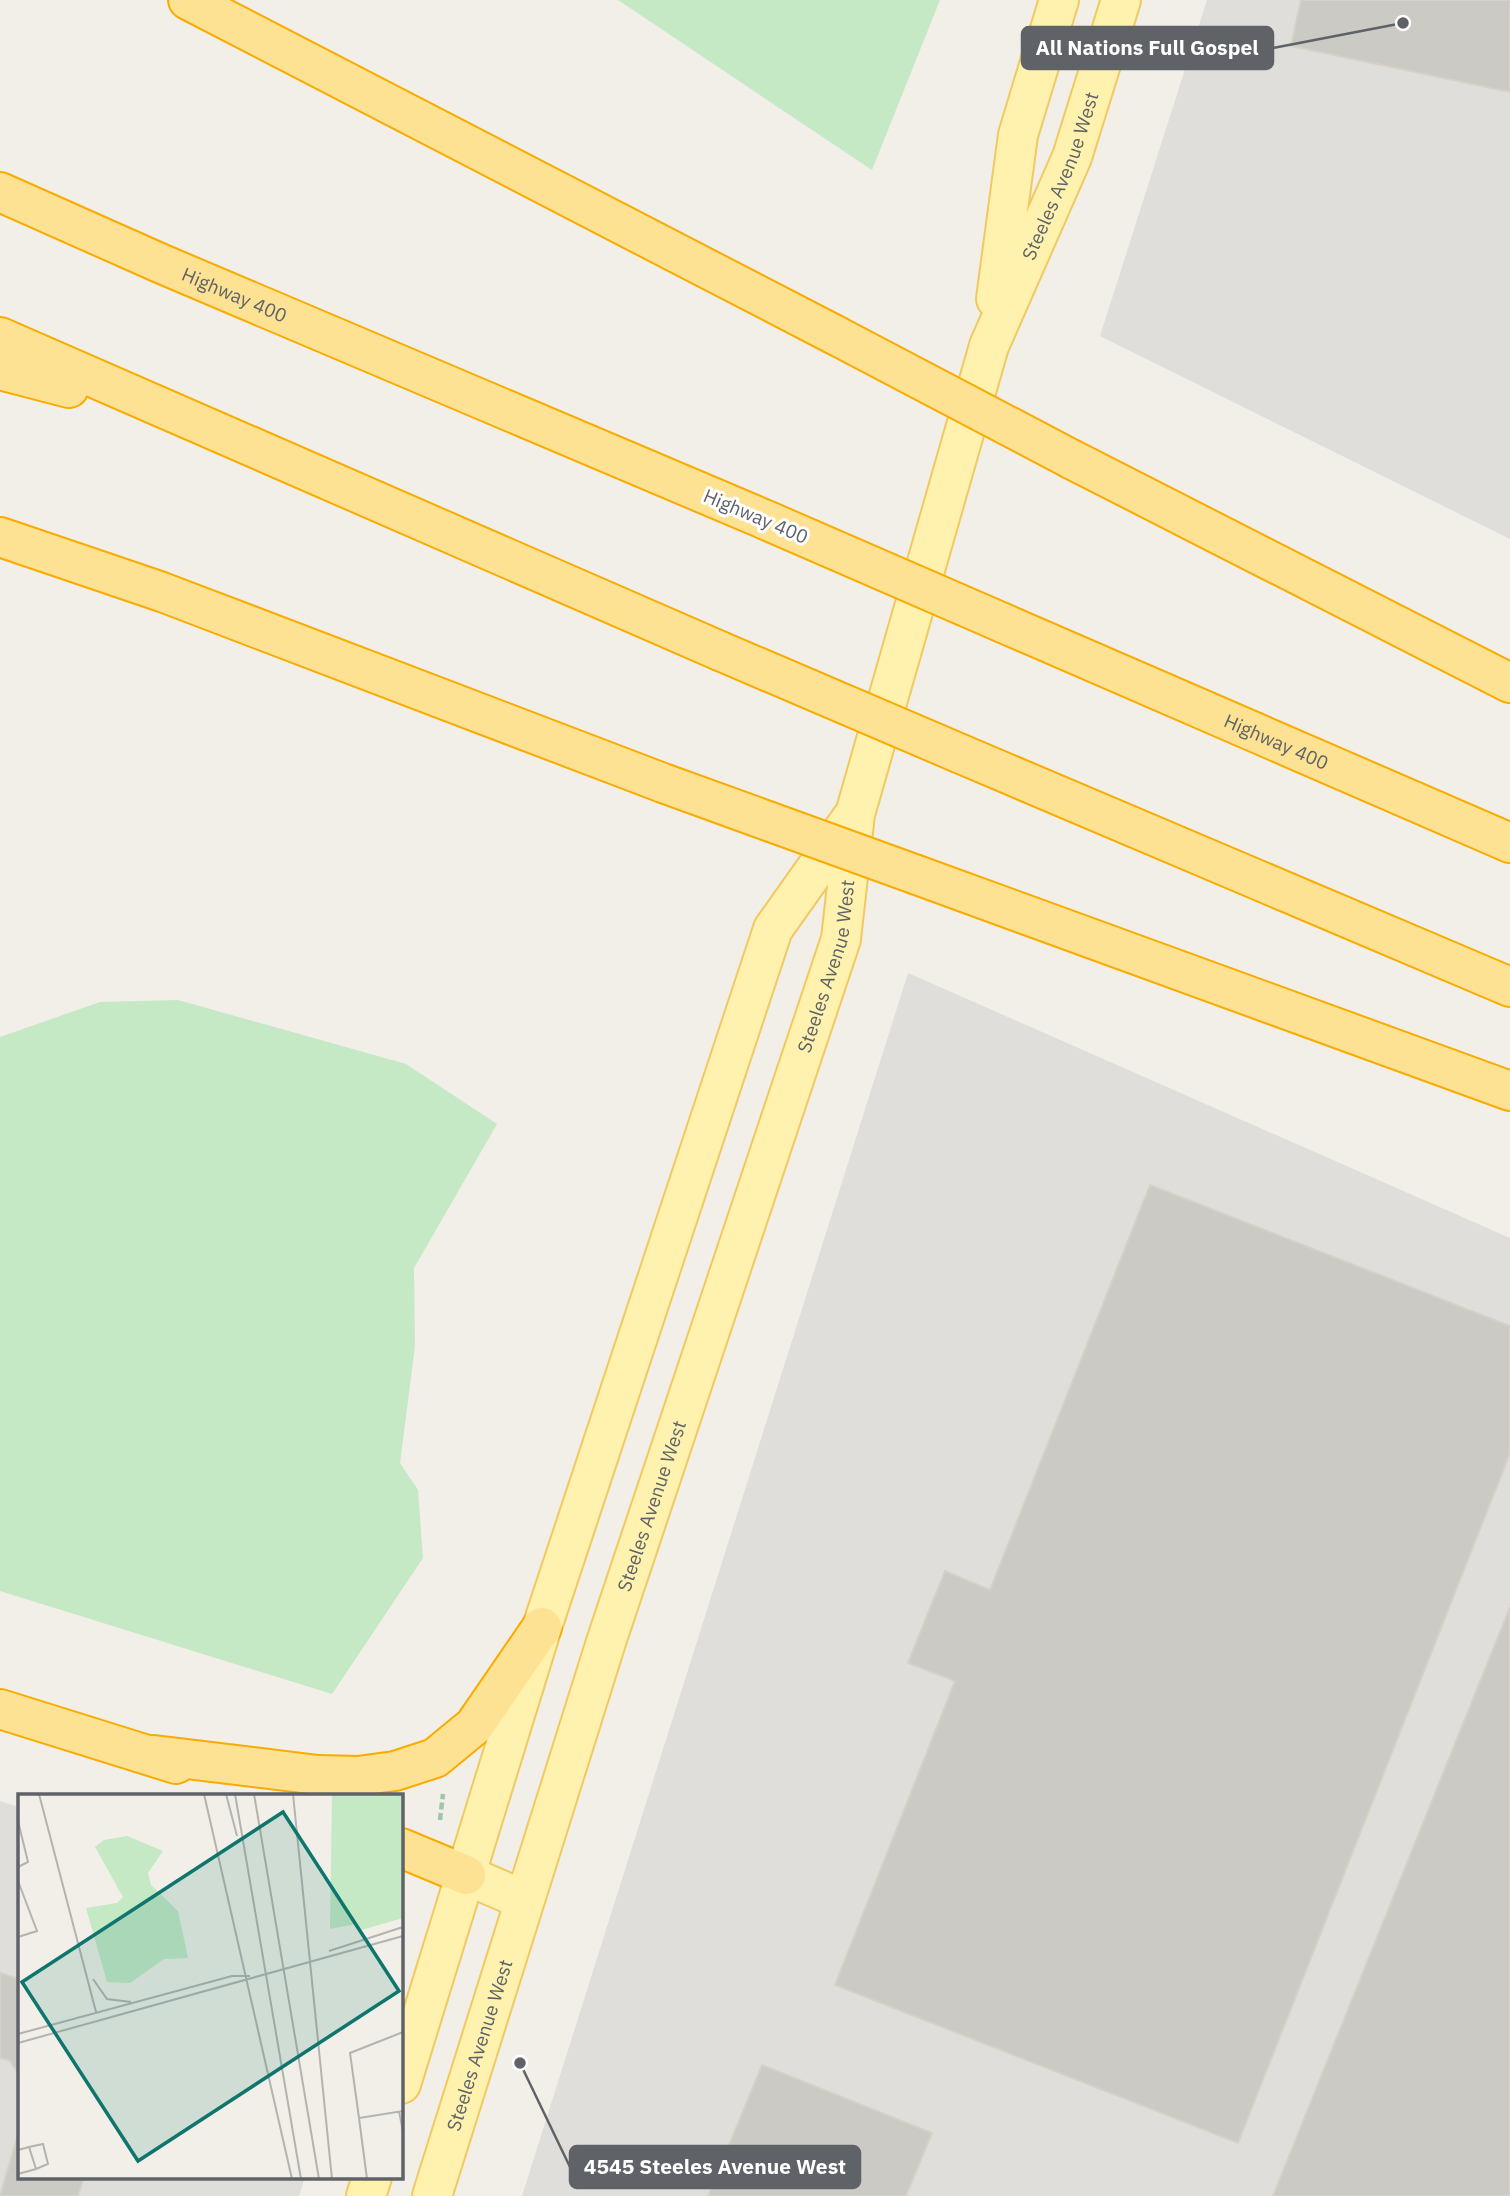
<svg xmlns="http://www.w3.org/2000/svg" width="1510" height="2196" viewBox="0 0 1510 2196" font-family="'IBM Plex Sans',sans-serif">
<rect width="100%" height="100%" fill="#f1efe8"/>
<g fill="#e0deda">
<polygon points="1207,0 1510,0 1510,539 1100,336"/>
<polygon points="908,973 1510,1238 1510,2196 522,2196"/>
<polygon points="0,1801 19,1807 19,2177 305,2177 299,2196 0,2196"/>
</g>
<g fill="#c5e8c5">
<polygon points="618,0 940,0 872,170"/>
<polygon points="178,1000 406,1064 497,1124 414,1268 415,1346 400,1463 418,1490 423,1558 332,1694 0,1591 0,1037 100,1002"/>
</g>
<g fill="#cccac5" stroke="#d6d1c6" stroke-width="2">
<polygon points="1301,0 1510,0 1510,92 1291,46"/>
<polygon points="1150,1185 1510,1326 1510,1453 1238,2143 835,1985 955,1681 908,1663 945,1571 990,1590"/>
<polygon points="1510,1607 1510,2196 1273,2196"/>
<polygon points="0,1973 19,1979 19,2074 9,2060 0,2058"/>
<polygon points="762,2065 932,2133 906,2196 708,2196"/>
<polygon points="19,2131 19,2177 84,2177 78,2196 0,2196"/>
</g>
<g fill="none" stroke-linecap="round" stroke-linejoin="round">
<g stroke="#f2c960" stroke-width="42">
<g id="major">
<polyline points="996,299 1018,135 1059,0"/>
<polyline points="466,1875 524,1900"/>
<polyline points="401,2084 542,1627 773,929 851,819"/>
<polyline points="366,2196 372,2177"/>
<path id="s1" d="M432,2196l174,-554 235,-703 14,-125 134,-468 83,-189 49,-157"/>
</g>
</g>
<g stroke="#f9ab00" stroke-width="42">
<g id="highway">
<polyline points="188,0 837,336"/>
<path id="s2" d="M0,192l162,72 604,256"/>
<polyline points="0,337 720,651"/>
<polyline points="0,370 69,388"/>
<polyline points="1071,459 1510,683"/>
<polyline points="0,537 162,592 663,783"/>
<path id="s3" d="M1003,623l507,220"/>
<polyline points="961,754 1510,987"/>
<polyline points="917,875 1510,1091"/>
<polyline points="0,1709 176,1764"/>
<polyline points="154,1755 318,1775 358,1776 395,1771 435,1758 474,1726 542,1627"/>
<polyline points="401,1848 466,1875"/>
</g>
</g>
<polyline stroke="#9cc7a9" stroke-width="4.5" stroke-dasharray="7 3.5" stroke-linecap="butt" points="440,1820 443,1794"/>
<use href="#major" stroke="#fff2af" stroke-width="38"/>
<use href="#highway" stroke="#fde293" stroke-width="38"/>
<g stroke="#f9ab00" stroke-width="42" stroke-linecap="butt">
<g id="highway-bridge">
<polyline points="837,336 1071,459"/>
<polyline points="766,520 1003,623"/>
<polyline points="720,651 961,754"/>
<polyline points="663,783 917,875"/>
</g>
</g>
<use href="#highway-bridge" stroke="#fde293" stroke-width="38"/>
</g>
<g text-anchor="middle" stroke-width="6" stroke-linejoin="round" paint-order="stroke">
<g font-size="19" fill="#5f6368" stroke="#fff">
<text dy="7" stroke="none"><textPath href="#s1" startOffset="2119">Steeles Avenue West</textPath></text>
<text dy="7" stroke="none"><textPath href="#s2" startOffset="256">Highway 400</textPath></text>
<text transform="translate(756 516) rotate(23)" y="7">Highway 400</text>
<text dy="7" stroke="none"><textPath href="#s3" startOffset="298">Highway 400</textPath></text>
<text dy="7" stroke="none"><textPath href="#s1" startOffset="1292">Steeles Avenue West</textPath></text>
<text dy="7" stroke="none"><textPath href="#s1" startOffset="724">Steeles Avenue West</textPath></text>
<text dy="7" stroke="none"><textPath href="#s1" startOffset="158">Steeles Avenue West</textPath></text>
</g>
</g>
<g transform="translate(18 1794)">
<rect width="385" height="385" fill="#f1efe8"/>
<path d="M314,0h71v124l-42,12 -5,-6 -26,5zM109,42l36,15 -15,22 3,12 27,26 10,47 -24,1 -34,24 -23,-1 -21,-74 31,-5 6,-6 -28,-50 9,-7z" fill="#c5e8c5"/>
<path fill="none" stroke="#b3b3b1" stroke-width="2" d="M21,0l57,218M186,0l88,385M208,0l11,42M217,0l66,385M236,0l65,385M275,0l39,385M0,27l10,41 -10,5M0,87l19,50 -19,6M311,157l74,-24M75,185l14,20 24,3M0,240l214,-58h18M0,249l385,-107M381,317l4,21M341,324l-9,-65 53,-21M11,353l14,-3 5,20 -12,5M0,356l11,-3 7,22 -18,5M349,385l-8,-61 44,-7"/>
<path fill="#0f766e" fill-opacity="0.15" stroke="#0f766e" stroke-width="3.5" d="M265,18l116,179 -261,170 -116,-179z"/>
<rect width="385" height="385" fill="none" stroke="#5f6368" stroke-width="3.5"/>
</g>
<path fill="none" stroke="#5f6368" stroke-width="2.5" d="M1403 23L1273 48M520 2063L570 2167"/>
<g fill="#5f6368" stroke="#fff" stroke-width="2.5">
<circle cx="1403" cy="23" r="7"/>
<circle cx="520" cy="2063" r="7"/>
</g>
<g fill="#5f6368" stroke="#5f6368" stroke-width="2.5">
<rect x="1022" y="27" width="251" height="42" rx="7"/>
<rect x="570" y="2146" width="290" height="42" rx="7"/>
</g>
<g font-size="21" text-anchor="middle" font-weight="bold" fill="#fff">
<text x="1147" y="55">All Nations Full Gospel</text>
<text x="715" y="2174">4545 Steeles Avenue West</text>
</g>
</svg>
